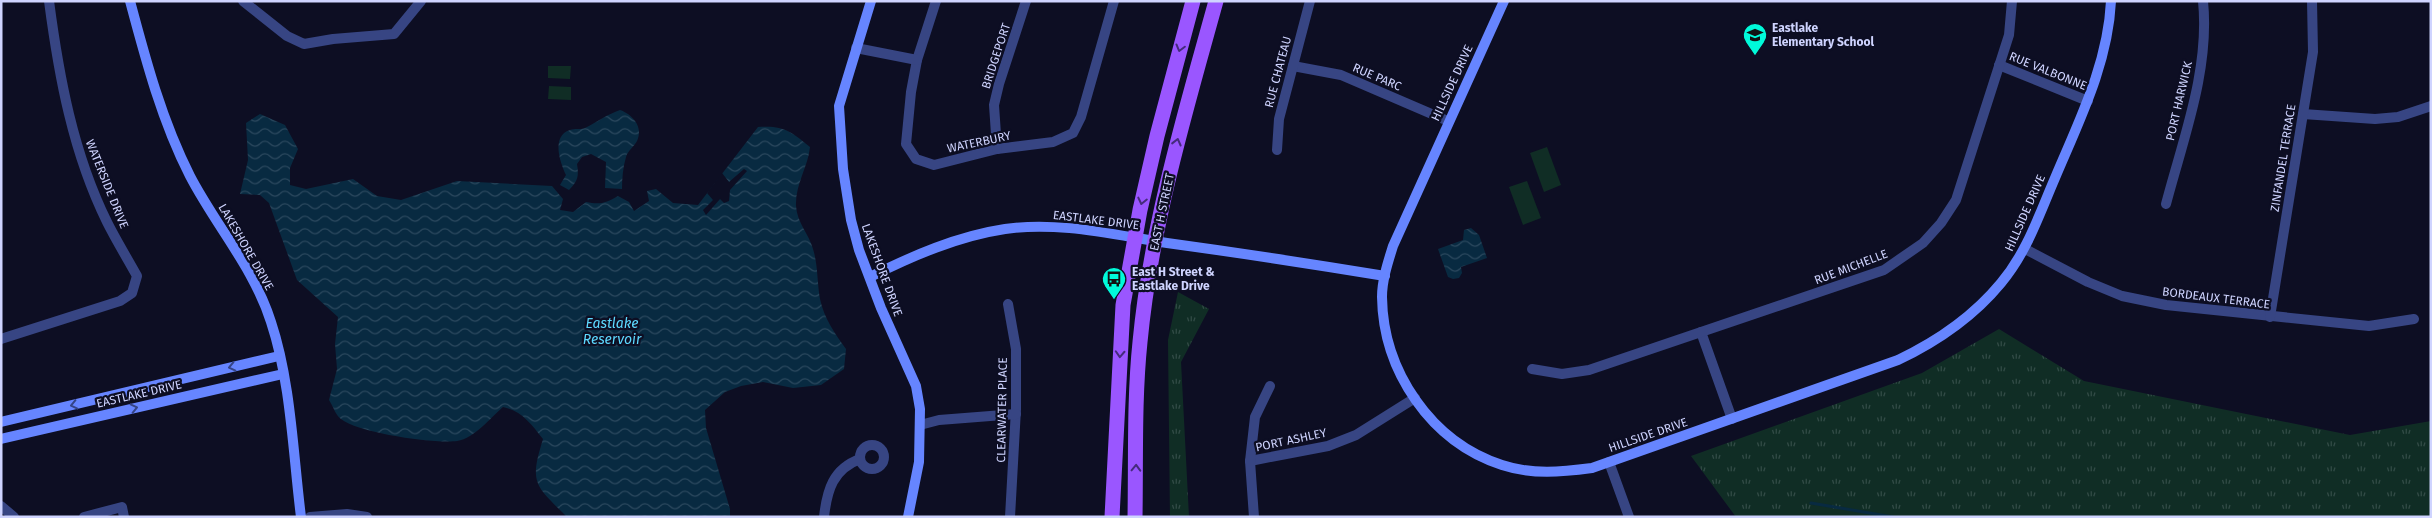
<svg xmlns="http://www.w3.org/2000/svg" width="2432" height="518" viewBox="0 0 2432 518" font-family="'Fira Sans',sans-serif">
<defs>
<pattern id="grass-tufts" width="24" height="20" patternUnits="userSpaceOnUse" patternTransform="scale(1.25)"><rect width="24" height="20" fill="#102d25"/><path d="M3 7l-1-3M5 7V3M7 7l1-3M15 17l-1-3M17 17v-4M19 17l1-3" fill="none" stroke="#324b46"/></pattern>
<pattern id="water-waves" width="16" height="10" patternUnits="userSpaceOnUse" patternTransform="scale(1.25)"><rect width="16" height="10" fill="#082a41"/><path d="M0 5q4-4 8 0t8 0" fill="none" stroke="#2b485e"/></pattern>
</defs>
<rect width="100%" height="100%" fill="#0d0e23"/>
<g fill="url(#grass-tufts)">
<polygon points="1178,292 1209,309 1181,362 1189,517 1170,517 1168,340"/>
<polygon points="1999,329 2084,381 2350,435 2431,421 2431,517 1736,517 1691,456 1922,373"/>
</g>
<g fill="#102d25">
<polygon points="548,66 571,66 570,79 548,78"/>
<polygon points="549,86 571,87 571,100 548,99"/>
<polygon points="1547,147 1561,185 1544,192 1530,153"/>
<polygon points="1527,181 1541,218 1523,225 1509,187"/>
</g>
<g fill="url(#water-waves)">
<path d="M620,110c12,4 24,17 17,31 -3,6 -9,9 -11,16 -3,10 -4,21 -4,32l-17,-1 1,-26 -15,-8 -9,3 -5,7c2,12 1,17 -8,26l-9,-5 6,-10c-6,-13 -15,-39 4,-45 5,-2 10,0 15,-2 12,-6 23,-14 35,-18z"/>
<path d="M260,114l25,11 13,24 -8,19v17l16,4 47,-10 24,17 24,4 56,-19 95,5 11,13 -3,11 13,2 13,-10c14,3 20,1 32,-6l11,6 5,9 15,-10 -2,-10 9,-2 17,14 25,2 60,-78c25,-2 33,4 52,20 -2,20 -15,38 -14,59 1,17 13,28 17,43 5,16 4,33 7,50 4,19 15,35 26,50l-2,20 -23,16 -28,3 -30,-6 -22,4 -16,6 -20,18 1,18 24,81v8h-163c-32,-32 -38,-33 -24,-78 -12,-15 -21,-28 -40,-32 -13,11 -28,31 -46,34 -22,3 -99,-8 -116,-22 -5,-3 -8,-13 -12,-19l8,-31 -2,-25 3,-27 -41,-37 -28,-77 -9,-8 -20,-1 8,-34 -2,-37z"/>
<polygon points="1471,228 1479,235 1487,258 1461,267 1462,273 1459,278 1453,279 1448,277 1438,249 1463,240 1464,230"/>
</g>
<polygon fill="#0d0e23" points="744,169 747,171 730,190 729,201 724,203 720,199 706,215 703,210 713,200 707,193 722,173 729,182"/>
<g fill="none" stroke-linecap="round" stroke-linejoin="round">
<polyline stroke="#082a41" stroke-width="3" points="1811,503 1893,517"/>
<g stroke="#374583" stroke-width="10">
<polyline points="243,1 287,36 304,44 333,39 394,34 421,1"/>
<polyline points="936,1 917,60 911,92 906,144 916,159 934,165 997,149 1053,142 1073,133 1081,117 1114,1"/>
<polyline points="856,48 917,60"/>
<polyline points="1999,65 2088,101"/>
<polyline points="1293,66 1341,75 1448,121"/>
<polyline points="2303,114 2375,119 2398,117 2431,106"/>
<polyline points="997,149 994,105 999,84 1026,1"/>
<polyline points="1277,150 1279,119 1310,1"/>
<path d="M2166,204c17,-65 44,-134 37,-203"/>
<polyline points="2025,249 2088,282 2122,296 2166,305 2369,326 2414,319"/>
<polyline points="1008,304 1016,349 1016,409 1010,517"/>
<polyline points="2270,317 2313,52 2312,1"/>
<polyline points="1701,332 1732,419"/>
<path d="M1,339l119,-38 12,-8 5,-17c-10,-18 -21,-36 -30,-54 -34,-69 -48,-145 -58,-221"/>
<polyline points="1532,369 1562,374 1589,370 1884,270 1923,243 1941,223 1956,200 2009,35 2012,1"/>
<polyline points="920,425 939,420 1016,414"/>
<circle cx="872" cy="457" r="12"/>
<polyline points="1250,461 1328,446 1356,435 1415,398"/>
<polyline points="1609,462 1629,517"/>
<polyline points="1,506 14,517"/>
<polyline points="84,517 122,507 124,517"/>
<polyline points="310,517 347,514 367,517"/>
<path d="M824,517c3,-27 9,-48 36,-58"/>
<polyline points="1254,517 1250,461 1255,417 1270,386"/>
</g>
<g stroke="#6685ff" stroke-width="10">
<path d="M130,1c16,60 32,120 60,175 26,50 64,92 81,146 20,60 22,132 30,195"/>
<polyline points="871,1 839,106 843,169 851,220 859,250 881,308 916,386 920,409 919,462 908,517"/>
<path d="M1504,1l-111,245c-5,16 -11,34 -11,51 1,74 49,145 120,168 30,10 60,7 90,3l306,-108c40,-19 75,-43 103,-77 26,-31 38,-68 54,-105 24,-57 53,-114 56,-177"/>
<path d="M870,277c42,-21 88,-41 135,-48 54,-8 109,6 162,14 73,10 145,21 218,33"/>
<polyline points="1,422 279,356"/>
<polyline points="1,439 283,374"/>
</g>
<g stroke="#9a56ff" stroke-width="15">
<polyline points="1112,517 1123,305 1140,210 1157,136 1193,1"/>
<path d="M1135,517c1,-58 -1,-117 5,-175 11,-116 45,-229 76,-341"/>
</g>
</g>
<defs><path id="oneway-chevron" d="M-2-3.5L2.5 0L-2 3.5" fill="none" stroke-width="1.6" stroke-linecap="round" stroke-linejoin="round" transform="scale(1.25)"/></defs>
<g stroke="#452b7b">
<use href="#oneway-chevron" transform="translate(1180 48) rotate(105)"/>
<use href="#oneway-chevron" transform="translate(1177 142) rotate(-76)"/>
<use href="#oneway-chevron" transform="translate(1142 201) rotate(103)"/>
<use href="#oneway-chevron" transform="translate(1120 354) rotate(93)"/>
<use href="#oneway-chevron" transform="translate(1136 468) rotate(-88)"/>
</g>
<g stroke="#354486">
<use href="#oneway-chevron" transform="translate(232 367) rotate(167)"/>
<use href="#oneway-chevron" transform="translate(74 405) rotate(167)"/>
<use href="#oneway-chevron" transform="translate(134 408) rotate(-13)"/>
</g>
<defs>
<g id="school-pin" transform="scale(1.25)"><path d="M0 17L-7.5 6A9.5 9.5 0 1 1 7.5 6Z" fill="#00fada" stroke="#0d0e23"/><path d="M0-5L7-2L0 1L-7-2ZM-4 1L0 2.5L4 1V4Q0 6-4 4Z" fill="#111"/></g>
<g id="bus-pin" transform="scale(1.25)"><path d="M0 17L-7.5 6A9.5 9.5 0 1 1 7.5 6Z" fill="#00fada" stroke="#0d0e23"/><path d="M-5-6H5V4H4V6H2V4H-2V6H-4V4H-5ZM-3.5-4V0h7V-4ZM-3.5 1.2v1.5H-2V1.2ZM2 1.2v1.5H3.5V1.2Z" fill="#111"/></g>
</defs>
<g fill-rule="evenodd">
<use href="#school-pin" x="1755" y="35"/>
<use href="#bus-pin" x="1114" y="279"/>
</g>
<g text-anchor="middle" stroke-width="4.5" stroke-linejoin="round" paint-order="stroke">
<g font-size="12" font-weight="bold" fill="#cfd4ff" stroke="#0d0e23" text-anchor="start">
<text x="1772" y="32">Eastlake<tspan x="1772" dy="14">Elementary School</tspan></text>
<text x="1132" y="276">East H Street &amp;<tspan x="1132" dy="14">Eastlake Drive</tspan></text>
</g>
<g font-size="12" fill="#cfd4ff" stroke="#0d0e23">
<text transform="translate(996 56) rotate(-72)" y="4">BRIDGEPORT</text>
<text transform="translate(2048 71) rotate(22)" y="4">RUE VALBONNE</text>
<text transform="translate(1278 72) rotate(-75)" y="4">RUE CHATEAU</text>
<text transform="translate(1377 77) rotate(23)" y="4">RUE PARC</text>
<text transform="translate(1452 83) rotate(-65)" y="4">HILLSIDE DRIVE</text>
<text transform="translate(2179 101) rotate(-77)" y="4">PORT HARWICK</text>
<text transform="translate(979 142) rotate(-12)" y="4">WATERBURY</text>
<text transform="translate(2283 158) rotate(-81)" y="4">ZINFANDEL TERRACE</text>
<text transform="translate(107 184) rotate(68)" y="4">WATERSIDE DRIVE</text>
<text transform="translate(1162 212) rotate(-78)" y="4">EAST H STREET</text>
<text transform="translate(2025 213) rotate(-66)" y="4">HILLSIDE DRIVE</text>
<text transform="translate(1096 220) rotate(7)" y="4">EASTLAKE DRIVE</text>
<text transform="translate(246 247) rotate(60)" y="4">LAKESHORE DRIVE</text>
<text transform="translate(1851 267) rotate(-21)" y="4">RUE MICHELLE</text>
<text transform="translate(882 270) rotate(70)" y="4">LAKESHORE DRIVE</text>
<text transform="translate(2216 298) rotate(7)" y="4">BORDEAUX TERRACE</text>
<text transform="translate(139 394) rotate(-13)" y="4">EASTLAKE DRIVE</text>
<text transform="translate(1002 410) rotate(-89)" y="4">CLEARWATER PLACE</text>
<text transform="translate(1648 435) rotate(-19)" y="4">HILLSIDE DRIVE</text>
<text transform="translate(1291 440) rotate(-12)" y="4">PORT ASHLEY</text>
</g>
<g font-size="14" font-style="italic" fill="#5dd9ff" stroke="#0d0e23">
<text x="612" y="328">Eastlake<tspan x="612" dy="16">Reservoir</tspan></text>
</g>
</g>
<rect width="2432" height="518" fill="none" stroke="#cfd4ff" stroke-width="5"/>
</svg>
